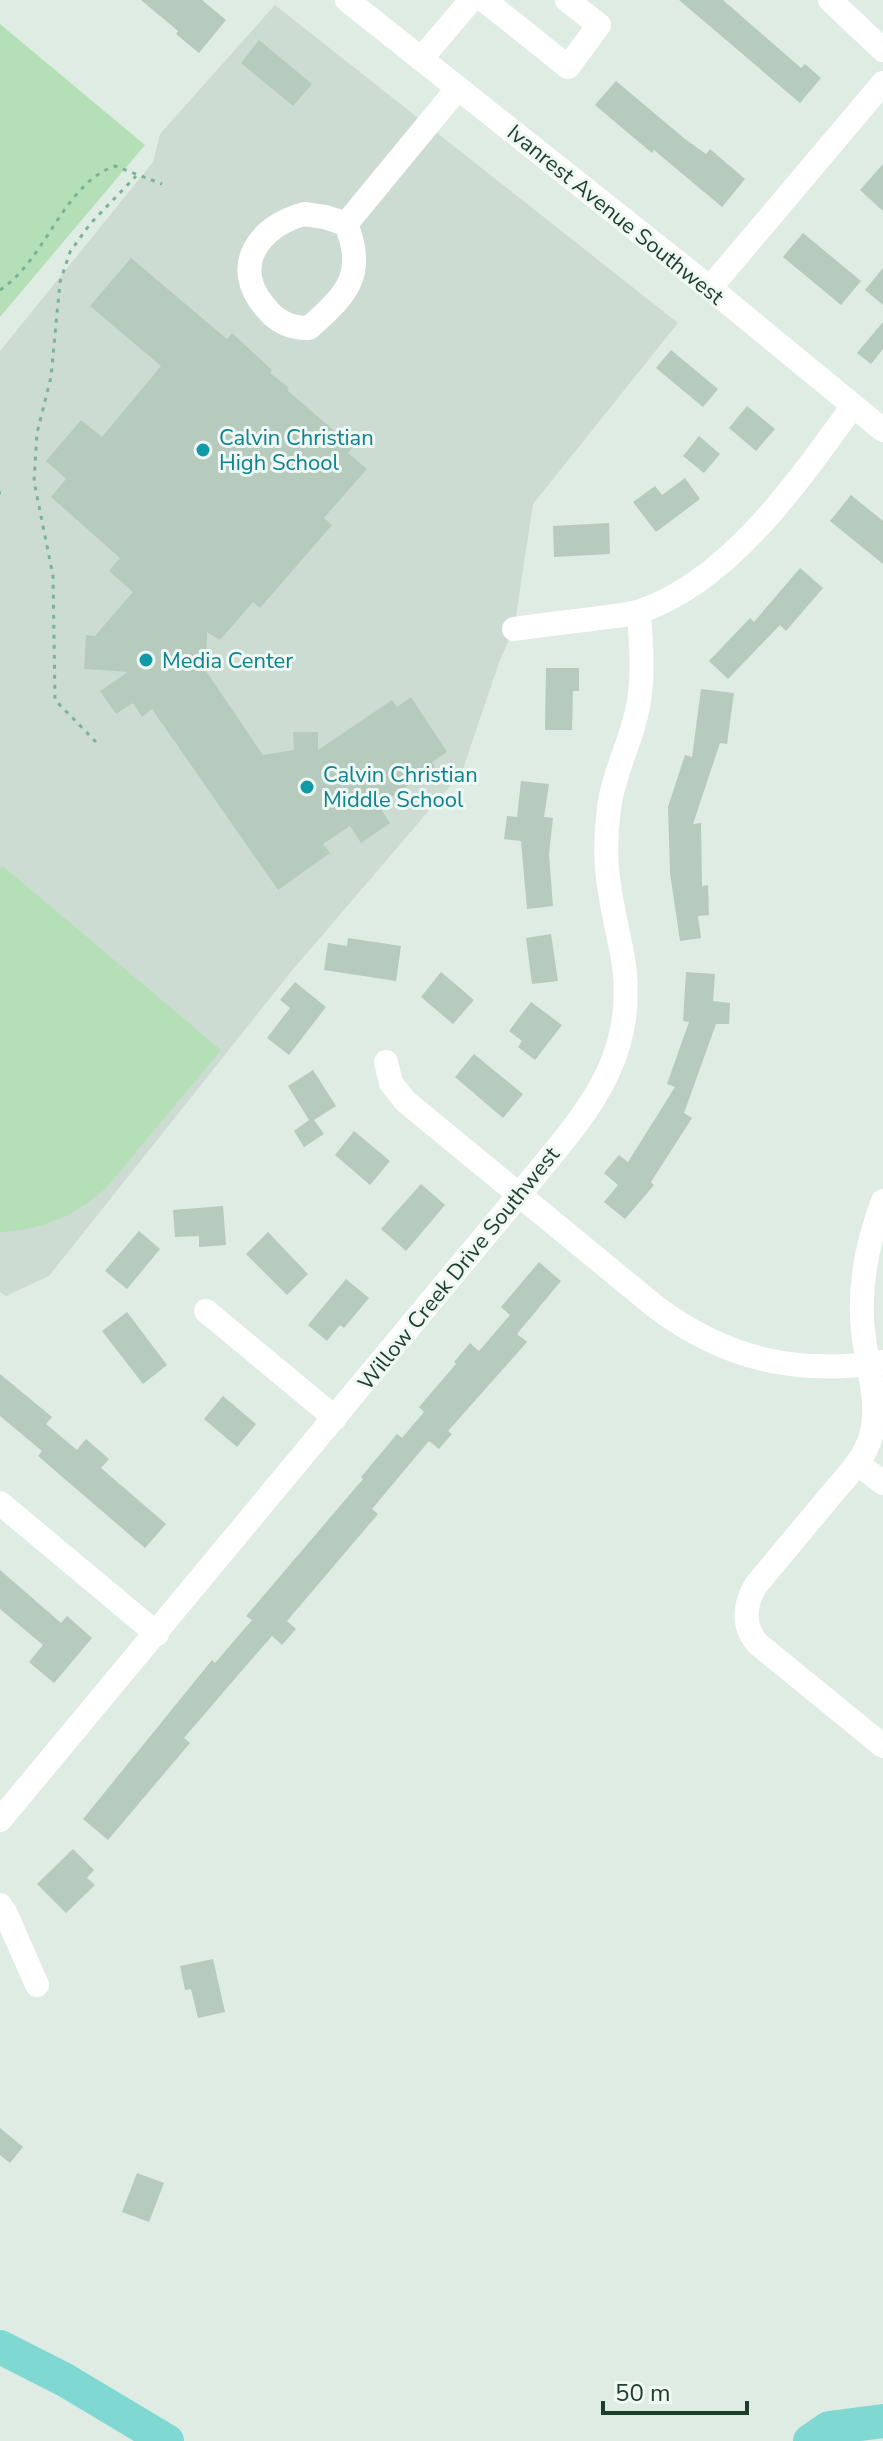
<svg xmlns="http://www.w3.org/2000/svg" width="883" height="2441" viewBox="0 0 883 2441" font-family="'Nunito Sans',sans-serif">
<rect width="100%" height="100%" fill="#dfece3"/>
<polygon fill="#cddcd2" points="275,5 678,323 533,504 514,629 500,660 462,772 290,973 49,1276 6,1296 0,1292 0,351 153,162 160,134"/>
<g fill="#b5e0b7">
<polygon points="0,24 145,145 0,317"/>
<path d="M0,867h4l217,183 -115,138c-30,27 -62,41 -103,44h-3z"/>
</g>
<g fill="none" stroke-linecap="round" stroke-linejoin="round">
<g stroke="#80d8d3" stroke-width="34">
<polyline points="0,2347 65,2380 167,2441"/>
<polyline points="810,2441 829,2428 883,2421"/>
</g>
</g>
<g fill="#b7cabe">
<polygon points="141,0 202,0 226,20 199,53 176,34 178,31"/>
<polygon points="679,0 723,0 801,68 805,64 821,78 800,103"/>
<polygon points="259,40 312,84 293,106 241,63"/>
<polygon points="616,81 685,139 706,154 710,149 745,179 722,207 654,150 652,153 595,105"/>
<polygon points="883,164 883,211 860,190"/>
<polygon points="803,233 861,281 841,305 783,257"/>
<polygon points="131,258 227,339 232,333 272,370 270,373 289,388 287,390 353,447 348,453 367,469 324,518 332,525 260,608 253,602 220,640 207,632 206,671 263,755 294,750 293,732 318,732 318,750 392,700 397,707 411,697 447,752 432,762 435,767 379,806 390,823 361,843 350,826 323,844 330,853 278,890 152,709 142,717 133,703 116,714 100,691 128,672 84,669 86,635 95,636 133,592 109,571 120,558 51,497 66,479 46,461 81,420 102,437 161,366 90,306"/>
<polygon points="883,268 883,305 865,290"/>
<polygon points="883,322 883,349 871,364 857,353"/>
<polygon points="671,350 718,389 703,407 656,368"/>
<polygon points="747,406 775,429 756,451 729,428"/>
<polygon points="699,436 720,454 704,473 683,456"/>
<polygon points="685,478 700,499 656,532 633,502 655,486 662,495"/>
<polygon points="851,495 883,521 883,564 830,521"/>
<polygon points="609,523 610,554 554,557 553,526"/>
<polygon points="800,568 823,588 786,631 780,625 728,679 709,661 750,618 754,622"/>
<polygon points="546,668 579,668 579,691 573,691 572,730 545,730"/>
<polygon points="701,689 734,693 727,744 720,743 693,824 701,823 702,886 708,885 709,915 698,916 701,938 680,941 670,873 668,807 685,755 692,757"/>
<polygon points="521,781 549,784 544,817 553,818 549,854 553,906 527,909 521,841 504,839 507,816 517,817"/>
<polygon points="551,934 558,981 532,984 526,938"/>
<polygon points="348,938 401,946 396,981 324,970 328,943 347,946"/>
<polygon points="441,972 474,1000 453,1024 421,997"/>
<polygon points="686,972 715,974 713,1001 730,1003 729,1024 716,1024 684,1113 692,1118 651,1182 654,1185 625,1219 604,1202 618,1185 604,1173 619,1155 628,1162 675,1087 667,1084 689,1022 683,1021"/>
<polygon points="295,982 326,1007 289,1055 267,1038 290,1008 280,1000"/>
<polygon points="531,1002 562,1025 535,1060 518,1047 522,1041 509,1031"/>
<polygon points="474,1054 523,1094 503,1118 455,1077"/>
<polygon points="313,1070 336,1106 314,1120 324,1134 304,1147 294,1131 309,1120 288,1086"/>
<polygon points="354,1131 390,1161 370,1185 335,1155"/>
<polygon points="421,1184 445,1205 406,1251 381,1229"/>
<polygon points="223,1206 226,1245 199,1247 199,1236 175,1237 173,1210"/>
<polygon points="139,1231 160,1249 127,1289 105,1271"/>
<polygon points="268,1232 308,1274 287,1295 246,1254"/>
<polygon points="539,1262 561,1281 517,1334 527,1342 448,1431 452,1434 439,1449 429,1441 372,1509 378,1514 287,1621 296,1629 282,1645 272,1636 245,1667 184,1738 190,1743 108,1840 83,1819 212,1660 215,1663 252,1620 246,1616 363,1479 361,1477 397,1434 402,1438 424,1412 419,1407 456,1364 454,1362 470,1343 479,1351 510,1315 501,1307"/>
<polygon points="346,1279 369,1298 344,1328 340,1325 327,1341 308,1325"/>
<polygon points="127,1312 167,1365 143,1384 102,1331"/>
<polygon points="0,1374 52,1417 46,1424 77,1450 86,1439 109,1459 101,1468 166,1524 145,1548 38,1456 42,1451 0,1416"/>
<polygon points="223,1396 256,1424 237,1447 204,1419"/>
<polygon points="0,1570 61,1623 67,1616 92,1638 54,1683 29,1662 43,1645 0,1609"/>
<polygon points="73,1849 94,1870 87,1878 95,1885 66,1913 37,1884"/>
<polygon points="213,1959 225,2012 198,2018 191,1989 185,1990 180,1966"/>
<polygon points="0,2128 23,2147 10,2163 0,2155"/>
<polygon points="137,2173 164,2183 149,2222 122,2212"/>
</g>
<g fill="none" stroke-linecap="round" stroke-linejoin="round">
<g stroke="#7bb396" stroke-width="3" stroke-dasharray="4 6" stroke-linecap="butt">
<path d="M0,290c46,-30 63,-106 115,-124l47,18"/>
<polyline points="0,493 1,493"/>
<polyline points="96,742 55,700 53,576 34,481 37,433 51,377 60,282 70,252 90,224 136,176"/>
</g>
<g stroke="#fff" stroke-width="24">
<polyline points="347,0 710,288 883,430"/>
<polyline points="484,0 568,67 599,25 567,0"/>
<polyline points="830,0 883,50"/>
<polyline points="421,59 471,0"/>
<path d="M304,214l21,3 21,7c21,51 0,71 -37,104 -19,0 -32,-6 -44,-21 -35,-41 -6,-81 39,-93z"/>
<polyline points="346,224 458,88"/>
<polyline points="710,288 883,83"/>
<path d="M514,629c27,-4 53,-7 79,-10 16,-3 33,-3 48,-8 90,-31 158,-131 212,-205"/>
<path d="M386,1062l5,21 14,18 252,207c71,52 139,67 226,54"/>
<path d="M883,1201c-17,45 -26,90 -19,138 4,31 16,65 7,97 -7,25 -29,45 -45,65 -23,28 -47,56 -70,84 -12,20 -14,41 2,59l125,102"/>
<polyline points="206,1311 335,1418"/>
<polyline points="857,1463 883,1483"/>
<polyline points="0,1503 157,1634"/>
<path d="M0,1820l519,-625c62,-77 123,-134 103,-242 -11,-55 -21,-87 -13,-145 4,-32 20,-62 27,-93 9,-34 5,-69 3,-103"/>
<polyline points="0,1905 5,1912 37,1985"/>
</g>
</g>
<g fill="#0f9aa8" stroke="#eff8f2" stroke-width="3">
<circle cx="203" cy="450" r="8"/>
<circle cx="146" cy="660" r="8"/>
<circle cx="307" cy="787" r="8"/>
</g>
<g text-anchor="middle" stroke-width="6" stroke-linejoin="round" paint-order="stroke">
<g font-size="22" fill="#1e3e2e" stroke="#eff8f2">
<text transform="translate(616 214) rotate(39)" y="8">Ivanrest Avenue Southwest</text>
<text transform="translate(458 1268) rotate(-51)" y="8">Willow Creek Drive Southwest</text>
</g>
<g font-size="22" fill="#0d838f" stroke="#eff8f2" text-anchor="start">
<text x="219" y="445">Calvin Christian<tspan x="219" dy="25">High School</tspan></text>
<text x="162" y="668">Media Center</text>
<text x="323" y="782">Calvin Christian<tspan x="323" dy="25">Middle School</tspan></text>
</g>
</g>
<path d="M603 2401v12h144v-12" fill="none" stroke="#1e3e2e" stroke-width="4"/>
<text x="615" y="2401" font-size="24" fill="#1e3e2e" stroke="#eff8f2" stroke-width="6" paint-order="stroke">50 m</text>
</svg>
